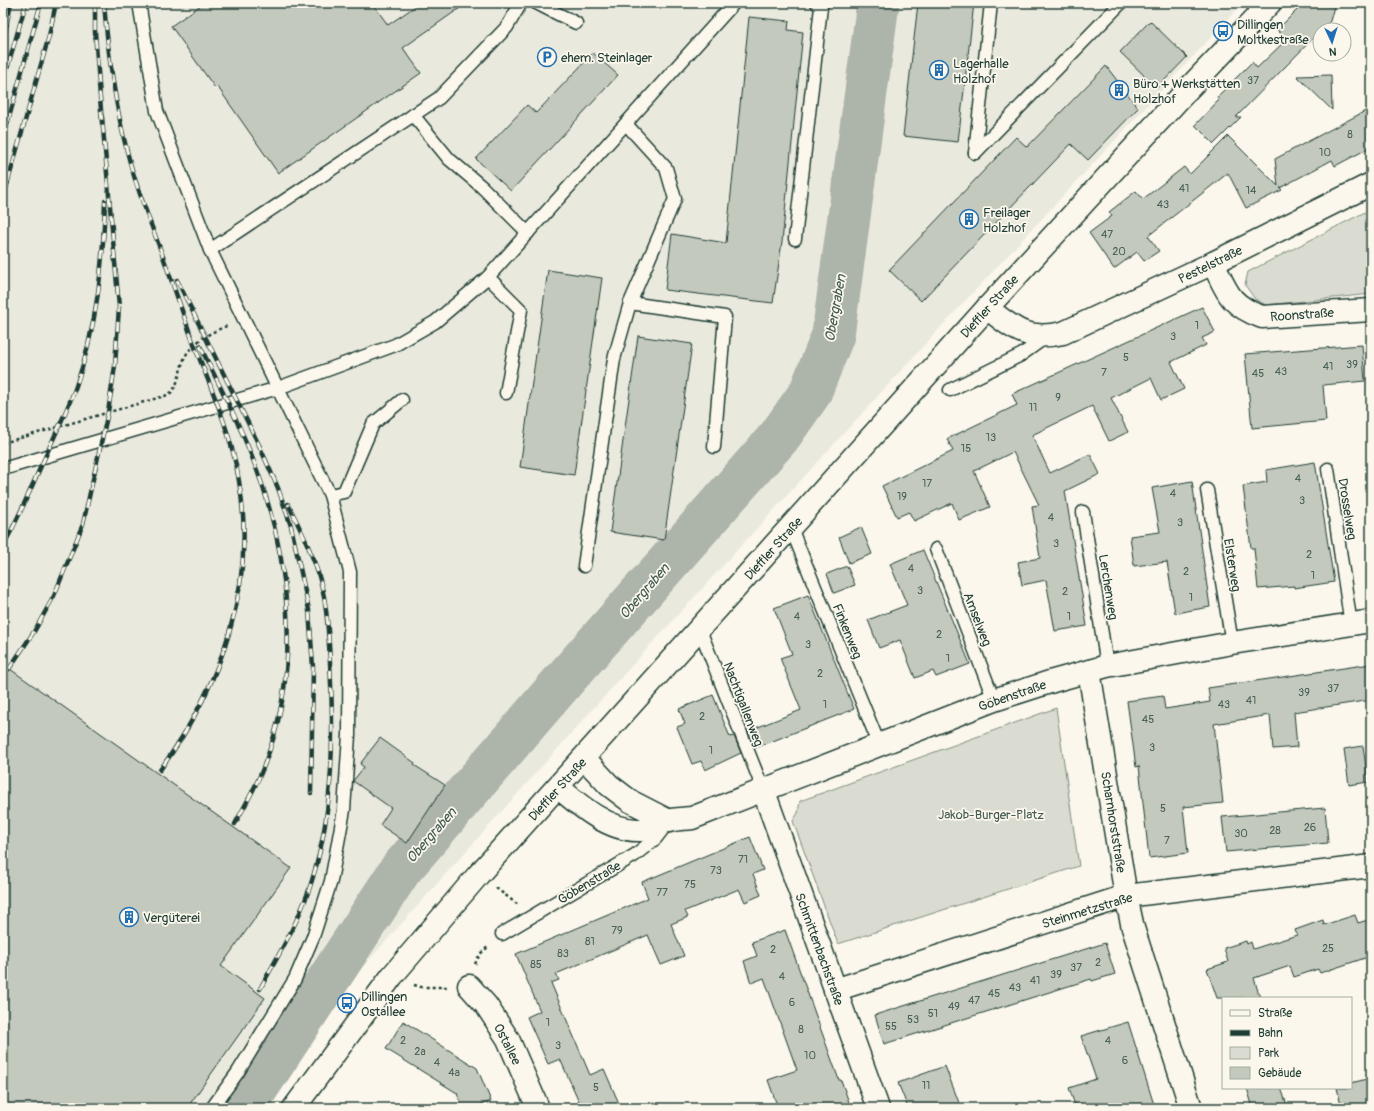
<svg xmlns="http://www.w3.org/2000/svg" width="1374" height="1111" viewBox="0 0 1374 1111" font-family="Pangolin,sans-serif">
<rect width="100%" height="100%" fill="#fbf7ec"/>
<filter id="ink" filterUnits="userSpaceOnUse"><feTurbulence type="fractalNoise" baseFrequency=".025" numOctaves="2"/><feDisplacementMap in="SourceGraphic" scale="8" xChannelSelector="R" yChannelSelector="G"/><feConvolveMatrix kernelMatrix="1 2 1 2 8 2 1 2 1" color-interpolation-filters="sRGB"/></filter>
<g filter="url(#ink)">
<polygon fill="#eae9de" points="3,3 1243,3 940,328 644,652 352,979 265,1108 3,1108"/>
<g fill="#dbdcd1" stroke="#7d8c82">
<polygon points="1371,209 1371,294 1266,305 1255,299 1245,285 1248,272"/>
<polygon points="1056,708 1079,866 838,944 793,821 798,813 800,801"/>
</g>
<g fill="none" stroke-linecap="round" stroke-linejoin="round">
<polyline stroke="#adb4aa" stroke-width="43" points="244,1108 401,869 565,679 779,437 810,393 833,335 878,3"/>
</g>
<g fill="#c4c9be" stroke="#1f3d34">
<polygon points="204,3 372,3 388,25 420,3 467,3 403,48 421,73 278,173 217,86 215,88 171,26"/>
<polygon points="918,3 974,3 958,142 903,136"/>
<polygon points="1304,3 1335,3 1330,21 1236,117 1241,117 1214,144 1195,125 1219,100 1217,97 1252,62 1257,68 1287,39 1277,30"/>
<polygon points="749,17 789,21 788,30 803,32 782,242 773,303 665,290 672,234 726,243"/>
<polygon points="1150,21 1187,57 1157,88 1120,52"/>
<polygon points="593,53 618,75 511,191 476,159 527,105 536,113"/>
<polygon points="1106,66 1138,108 1088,160 1071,144 921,301 889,270 1016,137 1027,147"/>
<polygon points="1331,75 1332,110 1297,76"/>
<polygon points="1371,108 1371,147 1335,166 1332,160 1280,188 1282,190 1246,208 1228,173 1148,236 1159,251 1144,261 1137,252 1114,269 1089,233 1112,216 1109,212 1136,191 1143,199 1184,167 1190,174 1228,136 1278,186 1275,159"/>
<polygon points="548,270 602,278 574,475 520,467"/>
<polygon points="1202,307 1215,332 1202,338 1206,345 1171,362 1184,389 1161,400 1151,378 1111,398 1128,432 1109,441 1092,406 1032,435 1050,473 1090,454 1100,474 1065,491 1087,626 1055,631 1046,580 1022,585 1018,562 1040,558 1032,506 1039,505 1013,452 974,471 990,507 959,520 952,503 914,521 909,512 897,517 882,486 953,451 947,439 1017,405 1012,394"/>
<polygon points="638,336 692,344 664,540 610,532"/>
<polygon points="1362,345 1365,381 1323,385 1326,421 1252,428 1245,354"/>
<polygon points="1315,462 1334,582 1294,588 1294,586 1258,589 1254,548 1251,548 1243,486 1267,482 1266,470"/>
<polygon points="1192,481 1210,607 1175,613 1167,562 1134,566 1130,536 1160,532 1152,488"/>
<polygon points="861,527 872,554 849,563 839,537"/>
<polygon points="923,550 970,664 936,677 933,671 915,678 900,640 879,648 868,620 907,605 890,564"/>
<polygon points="847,566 855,585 834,593 827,574"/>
<polygon points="808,595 854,709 755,748 748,731 801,710 780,658 792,654 774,608"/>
<polygon points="3,664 291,868 221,966 265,998 187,1108 3,1108"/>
<polygon points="1371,664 1371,700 1294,712 1297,747 1273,749 1270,715 1214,724 1223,803 1183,807 1188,853 1149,858 1139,766 1136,767 1127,701 1163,696 1165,709 1210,702 1208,688"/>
<polygon points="713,695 730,737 734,736 741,753 705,770 701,761 692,764 677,727 685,724 679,709"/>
<polygon points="380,738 415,763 414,765 445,785 407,843 380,825 391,808 353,781 364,767 360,764"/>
<polygon points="1363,746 1368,782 1349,785 1344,749"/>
<polygon points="1325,808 1328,843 1226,852 1222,817"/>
<polygon points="750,837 763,870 753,874 761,895 745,902 739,889 685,911 688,917 671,924 684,956 661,965 648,935 556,974 559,980 551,983 590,1075 604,1069 621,1108 582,1108 560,1059 548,1064 527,1017 540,1011 516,954 648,898 642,882"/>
<polygon points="1355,915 1358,923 1371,919 1371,956 1320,973 1318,969 1294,977 1290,966 1254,978 1260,998 1217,998 1207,969 1228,962 1224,948 1246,941 1247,944 1251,942 1253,949 1297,935 1295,930 1323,920 1324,925"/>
<polygon points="785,930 839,1080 841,1080 851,1108 778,1108 768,1080 797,1070 764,978 751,983 744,961 757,956 752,942"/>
<polygon points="1105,943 1115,974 1092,981 1091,979 884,1044 875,1015"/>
<polygon points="403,1021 477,1068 491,1101 474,1108 462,1108 457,1093 386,1049"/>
<polygon points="1128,1022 1155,1108 1076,1108 1069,1088 1096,1079 1081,1036"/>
<polygon points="945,1066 961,1108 908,1108 898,1083"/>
<polygon points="1371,1078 1371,1108 1342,1108 1337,1088 1351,1088 1351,1083"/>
<polygon points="1247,1088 1281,1088 1288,1108 1253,1108"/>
</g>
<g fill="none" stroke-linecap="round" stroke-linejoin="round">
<g stroke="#1f3d34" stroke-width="15">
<g id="lane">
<polyline points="139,3 157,111 210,250 330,495 350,572 349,735 344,810 331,881 313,937 295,979 238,1072 212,1108"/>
<polyline points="536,3 576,23"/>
<polyline points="413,115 449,159 482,187 528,233"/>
<polyline points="975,153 1121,3"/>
<polyline points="975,153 991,3"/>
<polyline points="795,239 821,7 817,3"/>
<polyline points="210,250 439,98 507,27 521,3"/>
<polyline points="488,277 521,310 506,393"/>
<polyline points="630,303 725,317 714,447"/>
<polyline points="950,390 1021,355 1046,337"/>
<polyline points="3,469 278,388 395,345 435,322 488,277 734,3"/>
<polyline points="1328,469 1351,625"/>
<polyline points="1207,490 1232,643"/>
<polyline points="330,495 344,492 373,424 402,400"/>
<polyline points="1083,512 1107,666"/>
<polyline points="791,528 879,744"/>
<polyline points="936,549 994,700"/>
<polyline points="584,566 614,359 630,303 675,199 666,168 626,124"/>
<polyline points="700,630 763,789"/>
<polyline points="502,934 635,855 656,838 666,825"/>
</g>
</g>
<g stroke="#1f3d34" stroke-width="25">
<g id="street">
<path d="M1213,263c14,29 16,42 49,54l109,-7"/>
<path d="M987,308c28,22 40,33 76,25l150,-70 158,-79"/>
<polyline points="1089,671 1126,896 1133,928 1191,1108"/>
<polyline points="584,758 609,785 630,801 669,821"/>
<path d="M558,787c22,19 52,45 83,43 9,-1 18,-6 26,-9 8,-2 17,-2 25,-3l302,-118 59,-19 54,-15 125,-23 139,-22"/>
<polyline points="763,789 878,1108"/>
<polyline points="469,986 486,1005 508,1039 538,1108"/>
<polyline points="835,990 1126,896 1371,866"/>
</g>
</g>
<g stroke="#1f3d34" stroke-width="25">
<polyline id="secondary" points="294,1108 392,976 479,874 987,308 1189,88 1270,3"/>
</g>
<g stroke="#1f3d34" stroke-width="2.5" stroke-dasharray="3 3" stroke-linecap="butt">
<path d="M3,443l165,-48c12,-8 11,-28 18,-40 8,-14 27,-24 41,-29"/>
<polyline points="496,888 517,904"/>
<polyline points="475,964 480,954 489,946"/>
<polyline points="414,985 421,987 447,987"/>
</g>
<use href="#lane" stroke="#fbf7ec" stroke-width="12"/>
<use href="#street" stroke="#fbf7ec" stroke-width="22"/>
<use href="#secondary" stroke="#fbf7ec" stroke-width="22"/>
<g stroke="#1f3d34" stroke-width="4.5">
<g id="rail">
<polyline points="95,3 95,32 102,123"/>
<path d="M104,3c4,51 11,102 24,152 8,32 21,64 33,96 12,33 23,66 35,99 17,42 36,86 43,131 18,104 -18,205 -79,289"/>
<polyline points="3,41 11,3"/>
<polyline points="3,83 26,3"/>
<polyline points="3,139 41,3"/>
<polyline points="3,199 49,36 56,3"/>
<polyline points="177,280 259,445 278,488 291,526 309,610 313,667 311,793"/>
<path d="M200,346c17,35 36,70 50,106 41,101 54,219 11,321 -7,17 -17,34 -26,51"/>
<path d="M3,546c15,-26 26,-54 39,-82 11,-25 23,-49 33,-75 22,-61 28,-124 30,-188"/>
<polyline points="9,669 35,630 54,596 83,524 108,412 115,366 119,307 102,117"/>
<path d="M260,989c20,-37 42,-73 53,-112 21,-69 21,-143 17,-214 -1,-21 -2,-44 -6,-66 -6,-33 -21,-63 -36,-93"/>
</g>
</g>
<use href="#rail" stroke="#fbf7ec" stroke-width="3" stroke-dasharray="9" stroke-linecap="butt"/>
</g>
</g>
<defs>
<g id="bus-ring" transform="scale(1)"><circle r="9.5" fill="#fbf7ec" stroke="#1f6fb2" stroke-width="1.5"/><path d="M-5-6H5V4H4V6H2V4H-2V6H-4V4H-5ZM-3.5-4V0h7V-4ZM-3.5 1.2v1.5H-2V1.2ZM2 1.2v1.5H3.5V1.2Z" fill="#1f6fb2"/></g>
<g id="parking-ring" transform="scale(1)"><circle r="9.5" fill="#fbf7ec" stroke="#1f6fb2" stroke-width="1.5"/><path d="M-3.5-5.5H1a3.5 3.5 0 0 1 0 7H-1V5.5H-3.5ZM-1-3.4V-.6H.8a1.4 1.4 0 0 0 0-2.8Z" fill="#1f6fb2"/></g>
<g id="building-ring" transform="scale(1)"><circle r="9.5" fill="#fbf7ec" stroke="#1f6fb2" stroke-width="1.5"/><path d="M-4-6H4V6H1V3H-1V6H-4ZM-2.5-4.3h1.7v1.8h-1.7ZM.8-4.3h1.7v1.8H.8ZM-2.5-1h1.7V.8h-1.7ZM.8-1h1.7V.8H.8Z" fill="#1f6fb2"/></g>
</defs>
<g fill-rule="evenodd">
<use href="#bus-ring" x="1223" y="31"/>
<use href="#parking-ring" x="547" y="57"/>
<use href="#building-ring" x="939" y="70"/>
<use href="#building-ring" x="1119" y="90"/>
<use href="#building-ring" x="969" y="219"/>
<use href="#building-ring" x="129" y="917"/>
<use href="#bus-ring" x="347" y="1003"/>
</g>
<g text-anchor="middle" stroke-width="3.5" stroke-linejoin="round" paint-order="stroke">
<g font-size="11" fill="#486056">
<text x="1253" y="84">37</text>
<text x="1350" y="138">8</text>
<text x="1325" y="156">10</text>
<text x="1184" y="192">41</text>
<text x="1251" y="194">14</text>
<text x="1163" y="208">43</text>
<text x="1107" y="238">47</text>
<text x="1119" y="255">20</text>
<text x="1197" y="329">1</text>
<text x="1173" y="340">3</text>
<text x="1126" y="361">5</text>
<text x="1352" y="368">39</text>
<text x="1328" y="370">41</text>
<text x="1281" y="375">43</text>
<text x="1104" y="376">7</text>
<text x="1258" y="377">45</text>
<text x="1058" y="401">9</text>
<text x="1033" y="411">11</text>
<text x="991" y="441">13</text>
<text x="966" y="452">15</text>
<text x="1298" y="482">4</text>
<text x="927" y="487">17</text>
<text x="1173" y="497">4</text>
<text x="902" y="500">19</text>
<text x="1302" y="504">3</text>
<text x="1051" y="521">4</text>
<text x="1180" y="526">3</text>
<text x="1056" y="547">3</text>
<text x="1309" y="558">2</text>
<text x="911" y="572">4</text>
<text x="1186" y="575">2</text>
<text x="1313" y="579">1</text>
<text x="920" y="594">3</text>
<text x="1065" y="595">2</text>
<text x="1191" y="601">1</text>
<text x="797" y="620">4</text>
<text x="1069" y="620">1</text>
<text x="939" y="638">2</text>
<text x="808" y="648">3</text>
<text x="948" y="662">1</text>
<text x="820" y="677">2</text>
<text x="1333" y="692">37</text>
<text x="1304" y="696">39</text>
<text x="1251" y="704">41</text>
<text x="825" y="708">1</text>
<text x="1224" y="708">43</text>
<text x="702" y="720">2</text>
<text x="1148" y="723">45</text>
<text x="1152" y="751">3</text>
<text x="711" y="754">1</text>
<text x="1163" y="812">5</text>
<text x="1310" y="831">26</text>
<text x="1275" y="834">28</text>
<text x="1241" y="837">30</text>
<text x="1167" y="844">7</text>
<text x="743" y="863">71</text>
<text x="716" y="874">73</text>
<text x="690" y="888">75</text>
<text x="662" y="896">77</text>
<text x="617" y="934">79</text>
<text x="590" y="945">81</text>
<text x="1328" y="952">25</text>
<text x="773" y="953">2</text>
<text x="563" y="957">83</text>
<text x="1098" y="966">2</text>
<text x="536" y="968">85</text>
<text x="1076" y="971">37</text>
<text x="1056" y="978">39</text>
<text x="782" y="980">4</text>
<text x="1035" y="984">41</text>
<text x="1015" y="991">43</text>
<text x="994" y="997">45</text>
<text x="974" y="1004">47</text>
<text x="792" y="1006">6</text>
<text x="954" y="1010">49</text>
<text x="933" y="1017">51</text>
<text x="913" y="1023">53</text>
<text x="548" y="1026">1</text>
<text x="891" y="1030">55</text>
<text x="801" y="1033">8</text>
<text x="403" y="1044">2</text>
<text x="1108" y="1044">4</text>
<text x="558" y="1049">3</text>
<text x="420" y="1055">2a</text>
<text x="810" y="1059">10</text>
<text x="1125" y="1064">6</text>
<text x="437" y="1066">4</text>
<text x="454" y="1076">4a</text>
<text x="926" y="1089">11</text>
<text x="596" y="1091">5</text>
</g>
<g font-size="13" fill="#1f3d34" stroke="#fbf7ec" text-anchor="start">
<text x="1237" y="29">Dillingen<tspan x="1237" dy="15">Moltkestraße</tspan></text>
<text x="561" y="62">ehem. Steinlager</text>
<text x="953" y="68">Lagerhalle<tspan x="953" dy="15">Holzhof</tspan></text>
<text x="1133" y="88">Büro + Werkstätten<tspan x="1133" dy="15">Holzhof</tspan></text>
<text x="983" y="217">Freilager<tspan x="983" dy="15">Holzhof</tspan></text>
<text x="143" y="922">Vergüterei</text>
<text x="361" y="1001">Dillingen<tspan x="361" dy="15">Ostallee</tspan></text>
</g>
<g font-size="13" fill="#1f3d34" stroke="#fbf7ec">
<text transform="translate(1210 264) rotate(-26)" y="5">Pestelstraße</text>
<text transform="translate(989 306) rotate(-48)" y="5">Dieffler Straße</text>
<text transform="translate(1302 314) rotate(-4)" y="5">Roonstraße</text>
<text transform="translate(1348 509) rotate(81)" y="5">Drosselweg</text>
<text transform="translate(773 548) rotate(-48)" y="5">Dieffler Straße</text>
<text transform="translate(1233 565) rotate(81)" y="5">Elsterweg</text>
<text transform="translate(1109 587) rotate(81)" y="5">Lerchenweg</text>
<text transform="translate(978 619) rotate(69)" y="5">Amselweg</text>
<text transform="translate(848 631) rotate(68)" y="5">Finkenweg</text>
<text transform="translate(1012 695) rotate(-19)" y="5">Göbenstraße</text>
<text transform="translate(744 704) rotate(69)" y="5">Nachtigallenweg</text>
<text transform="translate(557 789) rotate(-48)" y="5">Dieffler Straße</text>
<text transform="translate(1114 822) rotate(81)" y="5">Scharnhorststraße</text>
<text transform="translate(589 882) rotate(-31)" y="5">Göbenstraße</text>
<text transform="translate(1087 910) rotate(-17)" y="5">Steinmetzstraße</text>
<text transform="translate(820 949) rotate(70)" y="5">Schmittenbachstraße</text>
<text transform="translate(508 1044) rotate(63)" y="5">Ostallee</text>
</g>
<g font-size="13" fill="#455d53" stroke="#fbf7ec">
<text x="991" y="819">Jakob-Burger-Platz</text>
</g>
<g font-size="14" font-style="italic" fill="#425b52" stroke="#fbf7ec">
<text transform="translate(835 308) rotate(-80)" y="5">Obergraben</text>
<text transform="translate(644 591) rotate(-49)" y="5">Obergraben</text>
<text transform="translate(431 835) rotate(-49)" y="5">Obergraben</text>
</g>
</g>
<rect width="1374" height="1111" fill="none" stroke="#fbf7ec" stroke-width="16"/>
<rect x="8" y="8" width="1358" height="1095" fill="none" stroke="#1f3d34" stroke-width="1.5" filter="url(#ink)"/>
<rect x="1222" y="997" width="130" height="92" fill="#fbf7ec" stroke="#a3ada2"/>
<rect x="1230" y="1010" width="20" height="6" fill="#fbf7ec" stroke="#a3ada2"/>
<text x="1258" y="1017" font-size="12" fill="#1f3d34">Straße</text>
<rect x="1230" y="1030" width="20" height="6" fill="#1f3d34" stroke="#a3ada2"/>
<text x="1258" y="1037" font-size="12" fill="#1f3d34">Bahn</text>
<rect x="1230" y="1047" width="20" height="12" fill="#dbdcd1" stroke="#a3ada2"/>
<text x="1258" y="1057" font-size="12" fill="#1f3d34">Park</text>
<rect x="1230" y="1067" width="20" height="12" fill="#c4c9be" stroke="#a3ada2"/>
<text x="1258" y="1077" font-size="12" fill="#1f3d34">Gebäude</text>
<g transform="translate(1332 42) rotate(176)"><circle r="19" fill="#fbf7ec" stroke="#a3ada2"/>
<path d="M0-3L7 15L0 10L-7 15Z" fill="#1f6fb2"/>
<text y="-6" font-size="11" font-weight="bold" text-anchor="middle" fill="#1f3d34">N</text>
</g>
</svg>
